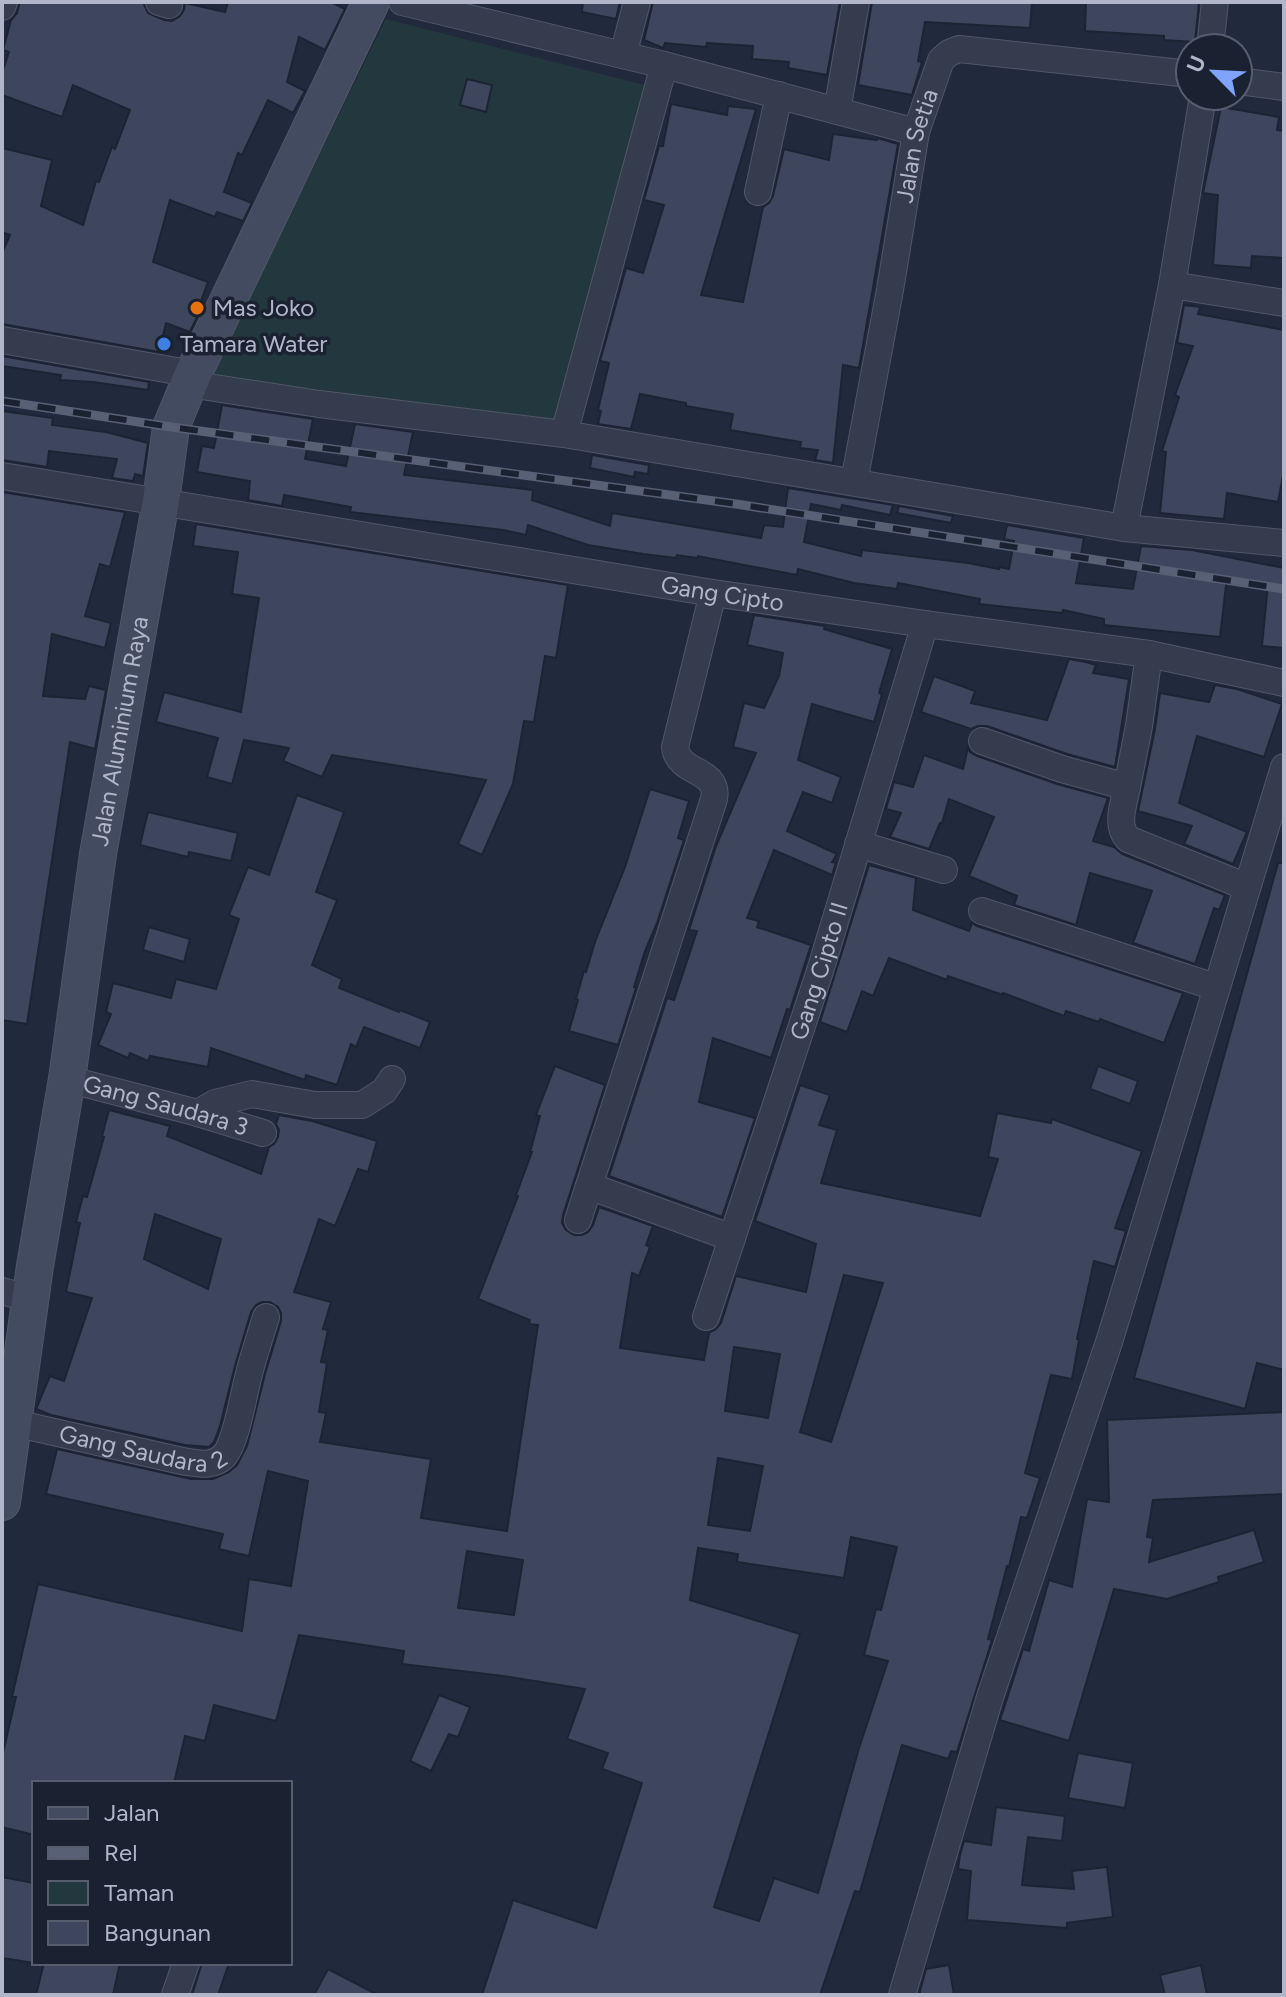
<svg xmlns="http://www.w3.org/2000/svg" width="1286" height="1997" viewBox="0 0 1286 1997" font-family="Figtree,sans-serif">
<rect width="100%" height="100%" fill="#212a3d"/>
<polygon fill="#23383e" points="386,19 648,86 552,429 210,378"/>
<g fill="#3d465d" stroke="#1c2434" stroke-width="2" fill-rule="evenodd">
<polygon points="20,2 143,2 148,13 164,20 172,21 180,16 184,10 185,3 225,12 228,2 331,2 345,9 325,50 299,37 287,82 305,91 293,113 268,100 242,155 238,153 224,192 252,203 243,221 217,212 215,217 170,200 153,262 208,282 197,312 199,313 190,332 166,323 159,352 2,324 2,253 10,235 2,232 2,148 52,160 41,206 83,225 96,181 99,182 112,147 115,149 130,110 73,85 62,117 2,95 2,73 9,52 3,50 11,20 17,13"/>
<polygon points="583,2 620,2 616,19 582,12"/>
<polygon points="653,2 840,2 827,75 788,68 789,62 752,59 753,46 707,43 706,47 665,43 663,48 644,40"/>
<polygon points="872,2 1032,2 1030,28 925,22 918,61 922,62 912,95 858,85"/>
<polygon points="1086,2 1199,2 1195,42 1164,40 1164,36 1085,31"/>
<polygon points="467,79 492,85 486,112 460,105"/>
<polygon points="671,104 727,115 728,106 756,109 701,295 743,302 763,207 769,203 773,196 784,149 829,160 833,134 877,140 877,138 898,144 859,368 843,365 833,463 815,460 818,450 800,448 801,442 730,430 733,414 686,406 686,403 640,394 631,429 598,424 601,411 598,410 609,363 600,361 626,268 643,273 664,205 644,200 659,146 663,146"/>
<polygon points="1221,107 1279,117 1277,130 1284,131 1284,258 1252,256 1251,268 1213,265 1218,195 1203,193"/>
<polygon points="1184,305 1200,307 1198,314 1284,330 1284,470 1278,502 1227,493 1224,519 1160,513 1166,452 1162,451 1179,397 1175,395 1193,346 1177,343"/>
<polygon points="2,356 149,382 148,390 93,382 60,380 61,375 2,366"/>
<polygon points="222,405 313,419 305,459 346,466 355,424 413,432 404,475 533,490 532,500 610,526 612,513 761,538 764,525 783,527 788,488 893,505 890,515 842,505 841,510 811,504 804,542 861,556 862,550 968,563 999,569 999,567 1009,569 1014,541 1004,539 1007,525 1084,538 1076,583 1133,589 1141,546 1192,550 1284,568 1284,648 1262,646 1268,584 1227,577 1220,637 1104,625 1104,619 1063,610 1062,613 979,604 980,599 898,583 897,589 854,583 798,569 797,575 698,556 697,558 677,555 676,558 643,554 588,545 528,525 526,535 503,530 350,512 351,507 284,495 282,506 248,500 250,481 197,472 202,446 214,448"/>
<polygon points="2,411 53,418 52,425 106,432 148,443 143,476 135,474 133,481 112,478 117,459 49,451 47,467 2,460"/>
<polygon points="592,455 649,465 648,474 635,472 634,477 590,468"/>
<polygon points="2,492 125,512 110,567 100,564 85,616 111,623 105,648 52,634 43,696 85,699 89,686 106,690 95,749 70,742 27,1024 2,1020"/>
<polygon points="899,506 953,516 951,523 897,513"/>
<polygon points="196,524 568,585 556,658 545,656 534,722 524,721 513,784 482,855 458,844 486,780 332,755 322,777 283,761 289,748 244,740 232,784 207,777 218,738 156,722 164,692 241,712 259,598 232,594 238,552 193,546"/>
<polygon points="754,615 825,626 824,629 892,649 879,693 882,694 874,722 812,704 798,760 841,777 832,803 803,792 787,831 837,854 832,862 836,863 832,875 774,850 747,918 759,921 757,927 811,945 790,1010 787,1009 771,1058 713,1038 699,1102 755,1118 722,1217 609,1176 667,998 674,1000 697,931 689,930 716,846 756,753 733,747 744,703 764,708 779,676 783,653 747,645"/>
<polygon points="1069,659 1086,662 1096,665 1093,673 1129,679 1115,767 1067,754 987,726 978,726 971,729 921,712 934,676 975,691 971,703 1047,720"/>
<polygon points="1215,685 1237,689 1282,704 1264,757 1197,736 1179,803 1247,832 1233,864 1184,844 1192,826 1138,811 1155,729 1160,693 1209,702"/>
<polygon points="968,747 970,752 977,756 1057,784 1108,798 1093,841 1114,847 1122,854 1225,895 1219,910 1214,908 1195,964 1133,943 1152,891 1090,873 1076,925 1014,905 1017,896 969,876 994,817 949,799 942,823 940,823 929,849 890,837 901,813 886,809 894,782 913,787 924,755 963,769"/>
<polygon points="650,789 689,801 678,838 684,840 657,923 645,951 634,987 636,988 618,1045 569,1031 578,1000 576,999 584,971 586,972 595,942 625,867"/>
<polygon points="297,795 344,812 316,892 337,900 312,965 342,979 339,988 399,1012 400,1010 430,1022 420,1048 364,1027 356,1047 351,1044 337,1085 306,1075 305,1080 211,1048 208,1067 150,1056 148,1061 130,1053 128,1058 98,1045 111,1014 106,1012 113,983 171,998 176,979 216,989 239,919 229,915 248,867 269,875"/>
<polygon points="148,812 238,833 231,861 189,852 188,857 140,845"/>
<polygon points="1278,863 1284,863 1284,1370 1257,1363 1245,1409 1134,1378"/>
<polygon points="869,865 916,878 913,910 969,931 972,923 977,926 1183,993 1164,1043 1100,1019 1099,1022 1066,1011 1064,1016 1003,993 1003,995 948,976 947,980 889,958 873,996 862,991 847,1032 820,1022"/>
<polygon points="149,927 190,939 184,962 143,950"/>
<path d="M555,1066l50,19 -42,130 -1,8 4,7 8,5h8l6,-3 5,-7 6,-18 54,19 -7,19 4,2 -11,29 -7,-3 -12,75 84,12 5,-27 7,-4 5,-6 15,-47 70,16 10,-48 -61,-23 45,-136 30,10 -11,30 18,5 -16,53 159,33 18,-57 -10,-2 9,-44 54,10 1,-4 90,32 -27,77 11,3 -11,36 -21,-6 -17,78 2,1 -7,39 -21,-4 -26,98 15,5 -13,40 -6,-1 -12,50 -2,-1 -19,73 4,1 -35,112 -6,-1 -3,8 -46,-14 -42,147 -5,-1 -35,104h-338l31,-95 83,28 46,-145 -40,-14 6,-16 -41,-14 18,-50 -82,-13 -101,-12 2,-13 -105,-16 -23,86 -62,-16 -9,36 -20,-5 -11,47h-140v52l-32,-8v-70l14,-60h-4l26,-113 204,47 7,-52 42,7 17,-105 -40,-10 -19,85 -30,-7 4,-15 -177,-40 11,-45 134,30h22l16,-7 8,-7 10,-19 18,-72 16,-53v-8l-3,-6 -8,-5h-8l-6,3 -5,7 -16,54 -15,60 -6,16 -5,5 -24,-2 -134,-30 -15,-6 14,-33 14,5 28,-83 -26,-6 14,-69 -4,-1 7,-26 4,1 17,-60 -2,-1 7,-26 61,16 -3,10 94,38 8,-27 5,-3 4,-7 1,-7 -3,-6 3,-9 33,6 65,20 -9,31 -10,-3 -23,57 -16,-7 -25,73 37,10 -8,27 5,1 -7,32 6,1 -8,49 7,1 -6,29 111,17 -10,59 86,13 31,-206 -9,-1 1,-4 -52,-21 40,-103 -2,-1 16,-43h-2l10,-36 -4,-1zM155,1214l66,25 -13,50 -64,-30zM844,1275l39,8 -52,159 -31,-10zM734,1347l46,7 -12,64 -43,-7zM718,1458l45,8 -13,65 -42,-6zM851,1537l46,10 -16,63 -5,-1 -12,46 24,6 -29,87 -41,145 -44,-15 -15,43 -45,-14 86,-273 -110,-34 8,-52 40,6 -1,8 107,16zM467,1551l56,9 -9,55 -56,-7z"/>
<polygon points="1098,1066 1138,1081 1130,1104 1090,1089"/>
<polygon points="1284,1412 1284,1494 1153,1500 1147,1537 1153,1538 1149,1562 1254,1530 1264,1562 1218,1577 1219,1582 1167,1599 1114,1589 1069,1741 1000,1720 1023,1649 1029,1651 1049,1580 1072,1587 1087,1499 1109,1502 1107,1420"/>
<polygon points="439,1695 470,1707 458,1737 449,1734 431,1771 410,1761"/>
<polygon points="1078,1753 1133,1763 1125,1808 1068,1798"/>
<polygon points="996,1807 1065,1816 1062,1841 1028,1837 1022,1885 1074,1889 1072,1871 1107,1867 1113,1917 1067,1923 1067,1928 967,1920 971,1871 958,1869 960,1855 964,1841 991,1845"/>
<polygon points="2,1877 34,1883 34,1963 2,1958"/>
<polygon points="44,1963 120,1963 113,1995 36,1995"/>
<polygon points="202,1963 229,1963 218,1995 192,1995"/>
<polygon points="949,1965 954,1995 920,1995 920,1991 926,1969"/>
<polygon points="1201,1965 1207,1995 1165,1995 1160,1975"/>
<polygon points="328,1969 378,1995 314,1995"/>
</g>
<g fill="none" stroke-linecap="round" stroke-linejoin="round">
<g stroke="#505768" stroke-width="28">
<g id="street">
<polyline points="159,2 169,5"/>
<polyline points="402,2 664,65 916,132"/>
<polyline points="2,7 4,2"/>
<polyline points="1210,48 1215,2"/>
<polyline points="623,55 637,2"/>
<polyline points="1238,81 1284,87"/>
<polyline points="837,111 856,2"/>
<polyline points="758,192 779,95"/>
<polyline points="1172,285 1284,303"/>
<polyline points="2,340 193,374"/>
<polyline points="189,384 319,404 564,434 1124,528 1284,543"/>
<polyline points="564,434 664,65"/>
<path id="s1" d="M2,476l711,117 212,31 224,30 135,29"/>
<path id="s2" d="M854,482l36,-192 26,-158 25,-72 8,-7 10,-4 231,25"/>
<polyline points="1124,528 1172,285 1203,96"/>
<path d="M982,741l80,28 65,18c-3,17 -12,38 1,52l119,48"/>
<polyline points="1127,787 1139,726 1149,654"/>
<polyline points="858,844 944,870"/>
<polyline points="982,911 1215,987"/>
<path id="s3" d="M67,1079l131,34 65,20"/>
<polyline points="198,1113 215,1103 252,1094 315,1105 362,1105 384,1091 392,1079"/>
<polyline points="589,1186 732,1238"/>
<path d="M578,1220l136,-421c6,-31 -36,-24 -39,-52l38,-154"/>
<polyline points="2,1291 31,1299"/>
<path id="s4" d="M706,1317l114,-346 105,-347"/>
<path id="s5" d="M14,1423l168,38c15,2 30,7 42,-5 12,-13 19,-59 24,-78 5,-21 12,-41 18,-61"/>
<polyline points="175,1995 186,1963"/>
<polyline points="902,1995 990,1697 1110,1339 1284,767"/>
</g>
</g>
<g stroke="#505768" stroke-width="38">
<g id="secondary">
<path id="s6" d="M2,1502l33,-236 32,-187 31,-225 63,-353 10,-74 22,-53 178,-372"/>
</g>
</g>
<use href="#street" stroke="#353c4d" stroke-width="26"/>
<use href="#secondary" stroke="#434b60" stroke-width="36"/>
<g stroke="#576074" stroke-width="9">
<polyline id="rail" points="2,401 171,427 736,504 1284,589"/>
</g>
<use href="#rail" stroke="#1a2232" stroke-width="6" stroke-dasharray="18" stroke-linecap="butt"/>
</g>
<circle fill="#e8710a" stroke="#1a2232" stroke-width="3" cx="197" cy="308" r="8"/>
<circle fill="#3f7fe0" stroke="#1a2232" stroke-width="3" cx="164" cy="344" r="8"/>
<g text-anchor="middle" stroke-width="7" stroke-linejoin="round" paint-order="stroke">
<g font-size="24" fill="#b1b7c9" stroke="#1a2232">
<text dy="8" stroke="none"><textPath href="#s2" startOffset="342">Jalan Setia</textPath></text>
<text dy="8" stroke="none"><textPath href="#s1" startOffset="730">Gang Cipto</textPath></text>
<text dy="8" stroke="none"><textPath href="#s6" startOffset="780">Jalan Aluminium Raya</textPath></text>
<text dy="8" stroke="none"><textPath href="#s4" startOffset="364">Gang Cipto II</textPath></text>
<text dy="8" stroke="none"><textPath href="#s3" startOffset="102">Gang Saudara 3</textPath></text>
<text dy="8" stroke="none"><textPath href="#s5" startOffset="132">Gang Saudara 2</textPath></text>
</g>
<g font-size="24" fill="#b1b7c9" stroke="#1a2232" text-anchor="start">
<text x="213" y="316">Mas Joko</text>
<text x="180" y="352">Tamara Water</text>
</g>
</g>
<rect width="1286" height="1997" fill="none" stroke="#b1b7c9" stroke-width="8"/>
<rect x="32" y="1781" width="260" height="184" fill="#1a2232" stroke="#565e6e" stroke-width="2"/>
<rect x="48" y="1807" width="40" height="12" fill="#434b60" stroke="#565e6e" stroke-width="2"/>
<text x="104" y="1821" font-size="24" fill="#b1b7c9">Jalan</text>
<rect x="48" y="1847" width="40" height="12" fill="#576074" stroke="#565e6e" stroke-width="2"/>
<text x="104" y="1861" font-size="24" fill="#b1b7c9">Rel</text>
<rect x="48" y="1881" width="40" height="24" fill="#23383e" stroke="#565e6e" stroke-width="2"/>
<text x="104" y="1901" font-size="24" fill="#b1b7c9">Taman</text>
<rect x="48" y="1921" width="40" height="24" fill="#3d465d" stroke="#565e6e" stroke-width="2"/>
<text x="104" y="1941" font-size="24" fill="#b1b7c9">Bangunan</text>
<g transform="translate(1214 72) rotate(294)"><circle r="38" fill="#1a2232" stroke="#565e6e" stroke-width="2"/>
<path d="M0-6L14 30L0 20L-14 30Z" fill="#80a3fe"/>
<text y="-12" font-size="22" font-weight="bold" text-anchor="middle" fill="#b1b7c9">U</text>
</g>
</svg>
